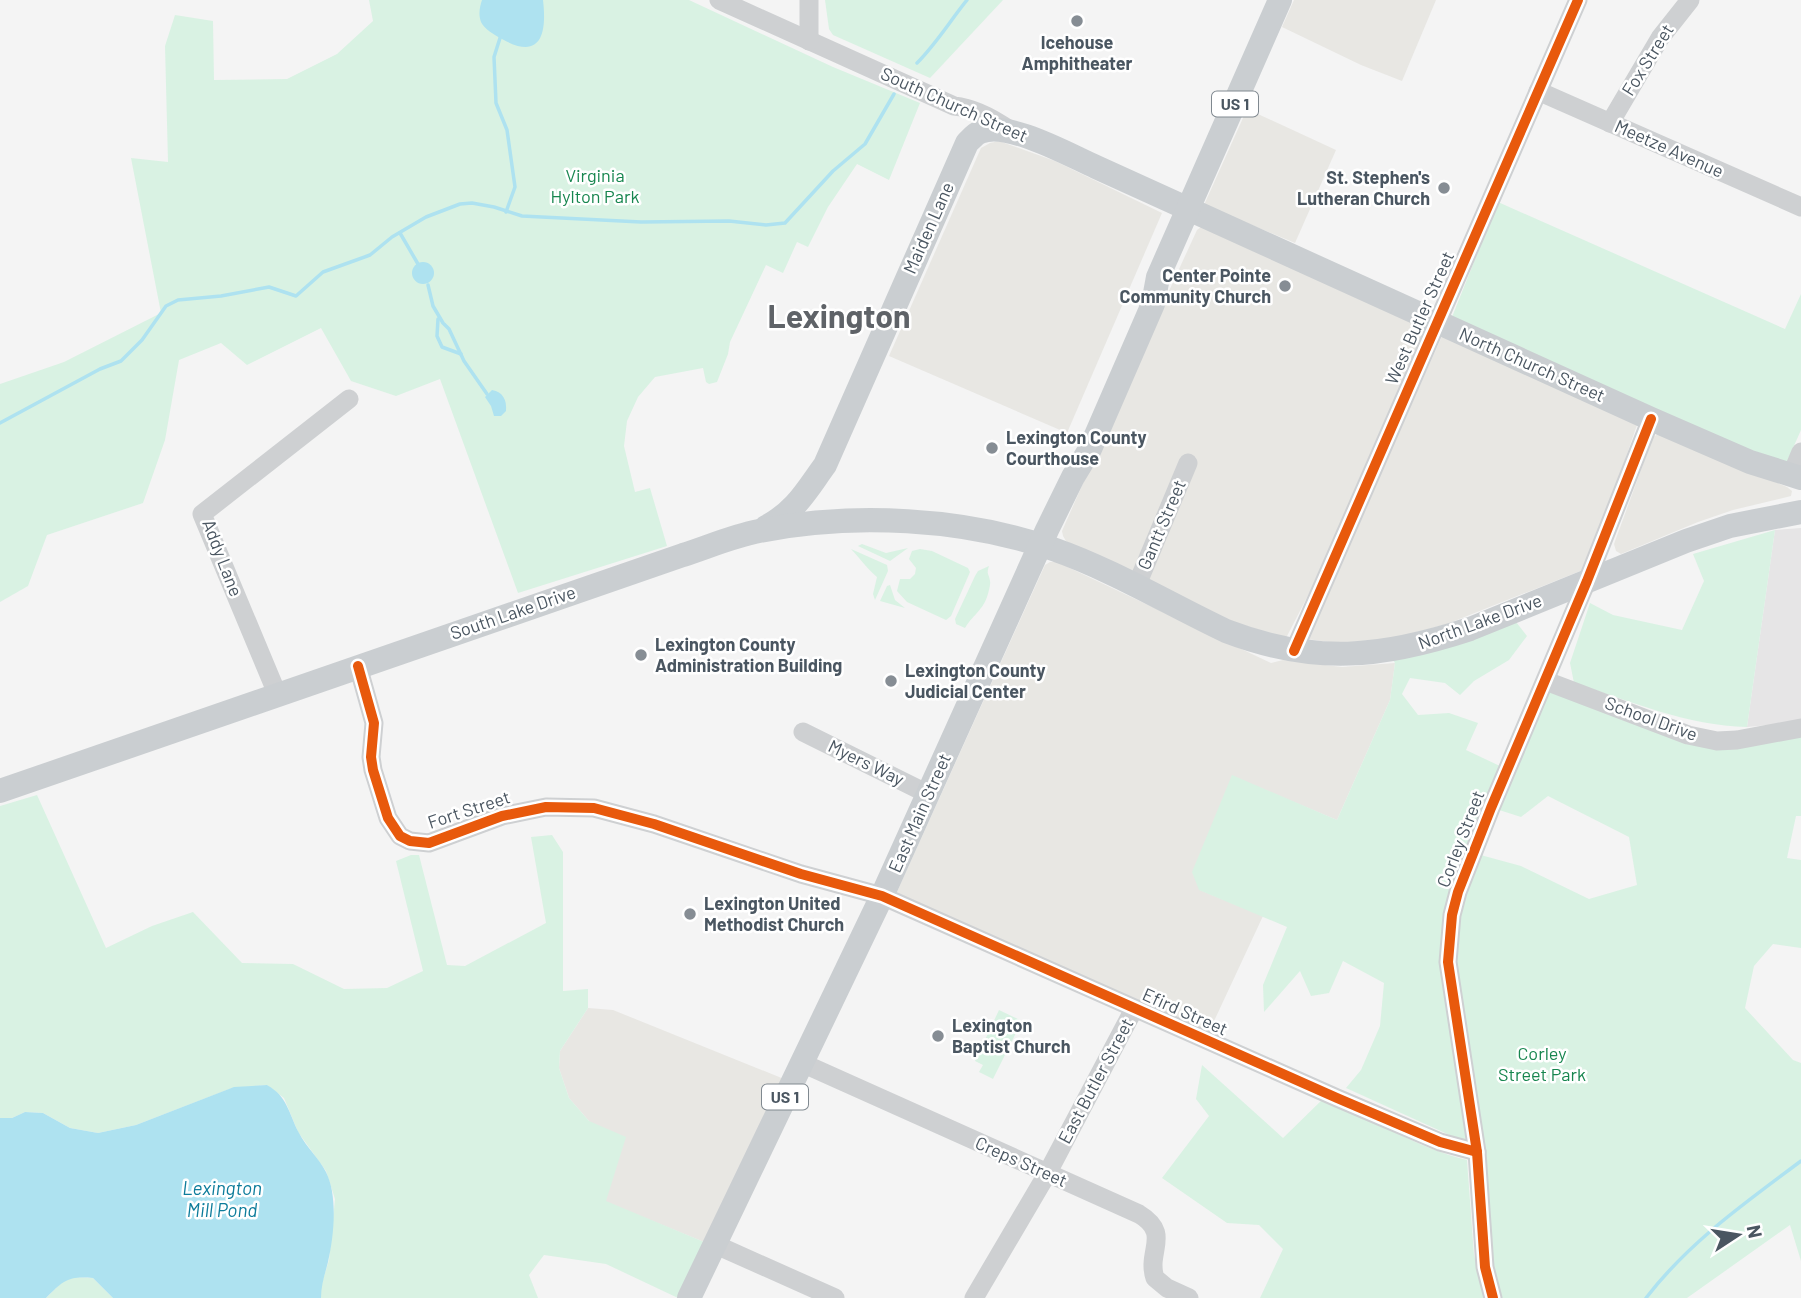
<svg xmlns="http://www.w3.org/2000/svg" width="1801" height="1298" viewBox="0 0 1801 1298" font-family="Barlow,sans-serif">
<rect width="100%" height="100%" fill="#f4f4f4"/>
<g fill="#e8e7e3">
<polygon points="1294,0 1436,0 1402,81 1361,65 1282,27"/>
<polygon points="1247,109 1336,150 1295,243 1204,205"/>
<polygon points="999,141 1055,161 1162,213 1067,433 889,356 981,148 990,143"/>
<polygon points="1201,227 1429,328 1331,551 1286,638 1213,616 1148,587 1066,541 1063,536 1062,531 1140,354 1197,230"/>
<polygon points="1443,334 1638,422 1588,568 1447,624 1390,639 1338,643 1306,639"/>
<polygon points="1660,433 1787,487 1792,491 1791,496 1733,510 1698,522 1621,554 1616,551 1614,544 1653,437"/>
<polygon points="1050,562 1057,562 1271,663 1283,660 1342,667 1395,663 1390,700 1337,820 1232,776 1200,890 1263,916 1208,1034 896,894 1045,565"/>
<polygon points="588,1008 613,1010 784,1079 704,1242 606,1202 589,1121 569,1098 559,1068 560,1051"/>
</g>
<polygon fill="#e6e5e6" points="1801,528 1801,722 1747,727 1775,530"/>
<g fill="#d9f2e3">
<polygon points="369,0 689,0 833,67 920,103 889,180 857,164 828,207 808,247 797,242 783,273 766,265 730,342 728,354 717,382 709,384 706,382 703,368 655,377 638,397 627,421 624,446 635,492 650,488 667,546 518,593 440,379 396,396 351,381 321,328 247,365 221,343 179,360 165,440 143,503 47,535 28,586 0,602 0,384 64,362 161,313 131,158 168,162 165,46 175,15 213,21 214,80 287,79 337,54 373,21"/>
<polygon points="825,0 1003,0 930,78 833,35 829,29"/>
<polygon points="1498,202 1785,329 1801,294 1801,430 1785,466 1699,430 1452,317"/>
<path d="M1775,530l-28,197c-59,-1 -117,-26 -173,-44l-4,-20 20,-60 23,12 69,15 22,-49 -11,-27z"/>
<polygon points="862,544 886,553 908,548 890,561 858,546"/>
<path d="M851,549l36,16 1,6 -13,29 -2,-6 4,-17c-11,-9 -17,-19 -26,-28z"/>
<polygon points="920,549 932,551 968,568 970,572 951,616 946,620 907,602 897,591 900,579 910,579 915,574 916,568 909,559 912,551"/>
<path d="M989,566c-3,8 0,8 1,15 1,3 -2,13 -3,16 -4,13 -16,20 -22,31l-9,-4 -1,-5 20,-43 3,-5z"/>
<polygon points="890,585 895,600 905,608 880,601 887,586"/>
<polygon points="1509,613 1527,636 1509,660 1474,681 1460,695 1445,683 1410,678 1402,694 1418,715 1449,713 1478,723 1466,750 1502,767 1449,914 1467,1143 1346,1088 1361,1070 1380,1026 1384,983 1343,961 1329,993 1311,996 1300,971 1264,1012 1263,985 1287,927 1199,890 1192,872 1232,775 1337,820 1390,700 1395,663 1387,651"/>
<polygon points="1547,691 1686,741 1801,732 1801,816 1796,816 1787,858 1801,860 1801,948 1773,944 1754,966 1745,1008 1793,1060 1801,1063 1801,1261 1790,1225 1687,1298 1498,1298 1451,940 1477,854 1521,866 1589,899 1637,885 1629,837 1548,796 1521,817 1496,809"/>
<polygon points="37,795 106,948 152,926 193,912 242,963 293,964 344,989 387,988 423,971 396,861 411,855 419,855 447,965 465,966 546,923 531,837 552,835 563,852 563,991 588,989 588,1008 560,1051 559,1068 569,1098 589,1121 626,1137 606,1201 704,1242 678,1298 606,1264 544,1255 529,1275 538,1298 321,1298 321,1286 329,1260 335,1199 326,1171 298,1132 284,1098 267,1085 232,1088 136,1125 98,1133 70,1128 43,1113 25,1112 12,1118 0,1118 0,806"/>
<polygon points="999,1010 1022,1021 993,1079 979,1072 983,1065 975,1061"/>
<path d="M1202,1065l81,73 42,-41c46,22 92,51 142,63l7,95 12,43h-226l23,-49 -24,-24 -32,-2 -65,-45 47,-62 -13,-17z"/>
<polygon points="73,1277 93,1278 113,1298 46,1298 62,1282"/>
</g>
<g fill="#aee2f0">
<path d="M482,0h61c4,34 -2,61 -41,39 -7,-4 -18,-10 -21,-17 -3,-8 -1,-16 1,-22z"/>
<circle cx="423" cy="273" r="11"/>
<path d="M492,390c11,2 15,10 14,21l-5,5h-7l-3,-10 -6,-9z"/>
<path d="M267,1085c21,12 21,27 32,48 7,14 20,25 27,39 12,24 8,64 2,90 -3,12 -7,23 -7,36h-208l-20,-20c-25,-2 -29,2 -47,20h-46v-180h12l13,-6 18,1 27,15 28,5 38,-8 98,-38z"/>
</g>
<g fill="none" stroke-linecap="round" stroke-linejoin="round">
<g stroke="#aee2f0" stroke-width="3.5">
<polyline points="500,38 494,57 496,103 507,130 515,187 506,212"/>
<path d="M917,63c19,-19 33,-42 50,-63"/>
<polyline points="400,233 418,264"/>
<polyline points="428,285 433,306 443,323 449,329 464,361 487,394"/>
<polyline points="438,319 437,336 442,347 461,354"/>
<polyline points="0,423 100,369 121,361 142,340 166,306 178,300 221,296 269,287 296,296 323,272 370,255 392,237 426,217 460,204 472,203 494,207 522,216 641,222 729,221 766,225 785,223 833,171 865,144 894,94"/>
<path d="M1646,1298c43,-56 99,-95 155,-137"/>
</g>
<g stroke="#ced0d2" stroke-width="19">
<path d="M719,0l235,106c21,2 40,13 57,25"/>
<polyline points="809,0 809,41"/>
<polyline points="1538,91 1801,207"/>
<polyline points="1610,123 1660,38 1690,0"/>
<polyline points="1791,476 1801,452"/>
<polyline points="1136,587 1188,463"/>
<polyline points="1294,651 1578,0"/>
<polyline points="358,666 374,723 371,757 373,770 388,818 400,836 410,841 429,843 502,816 546,807 594,808 654,824 801,874 882,896 1337,1098 1440,1142 1477,1152"/>
<polyline points="1546,681 1688,735 1717,741 1737,740 1801,728"/>
<polyline points="278,696 202,514 349,399"/>
<polyline points="803,732 928,794"/>
<path d="M802,1063l337,151c33,20 7,37 16,64l12,10 22,10"/>
<polyline points="714,1244 835,1298"/>
<polyline points="974,1298 1047,1174 1134,1009"/>
<polyline points="1493,1298 1485,1267 1477,1152 1448,962 1452,915 1458,892 1491,808 1587,581 1651,419"/>
</g>
<g stroke="#caced1" stroke-width="24">
<path d="M766,527c30,-16 40,-36 59,-62l142,-322c4,-4 8,-9 13,-11 27,-12 89,23 116,35l555,252 99,43 51,16"/>
<path d="M0,791l683,-236c25,-8 50,-19 76,-24 93,-19 205,-13 294,18 60,21 116,55 173,82 89,34 156,27 244,-2l216,-88 44,-15 71,-14"/>
<polyline points="689,1298 882,896 1047,530 1073,477 1090,449 1153,304 1158,277 1280,0"/>
</g>
<g stroke="#fff" stroke-width="15">
<g id="cycleway">
<polyline points="1294,651 1578,0"/>
<polyline points="358,666 374,723 371,757 373,770 388,818 400,836 410,841 429,843 502,816 546,807 594,808 654,824 801,874 882,896 1337,1098 1440,1142 1477,1152"/>
<polyline points="1493,1298 1485,1267 1477,1152 1448,962 1452,915 1458,892 1491,808 1587,581 1651,419"/>
</g>
</g>
<use href="#cycleway" stroke="#e8590c" stroke-width="10"/>
</g>
<g fill="#868d94" stroke="#fff" stroke-width="2.5">
<circle cx="1077" cy="21" r="7"/>
<circle cx="1444" cy="188" r="7"/>
<circle cx="1285" cy="286" r="7"/>
<circle cx="992" cy="448" r="7"/>
<circle cx="641" cy="655" r="7"/>
<circle cx="891" cy="681" r="7"/>
<circle cx="690" cy="914" r="7"/>
<circle cx="938" cy="1036" r="7"/>
</g>
<g text-anchor="middle" stroke-width="5" stroke-linejoin="round" paint-order="stroke">
<g fill="#fff" stroke="#808990" stroke-width="2">
<rect x="1212" y="91.5" width="46" height="25" rx="5"/>
<rect x="762" y="1084.5" width="46" height="25" rx="5"/>
</g>
<g font-size="16" font-weight="bold" fill="#4a5661">
<text x="1235" y="110">US 1</text>
<text x="785" y="1103">US 1</text>
</g>
<g font-size="18" font-weight="bold" fill="#4a5661" stroke="#fff" text-anchor="start">
<text x="1077" y="49" text-anchor="middle">Icehouse<tspan x="1077" dy="21">Amphitheater</tspan></text>
<text x="1430" y="184" text-anchor="end">St. Stephen's<tspan x="1430" dy="21">Lutheran Church</tspan></text>
<text x="1271" y="282" text-anchor="end">Center Pointe<tspan x="1271" dy="21">Community Church</tspan></text>
<text x="1006" y="444">Lexington County<tspan x="1006" dy="21">Courthouse</tspan></text>
<text x="655" y="651">Lexington County<tspan x="655" dy="21">Administration Building</tspan></text>
<text x="905" y="677">Lexington County<tspan x="905" dy="21">Judicial Center</tspan></text>
<text x="704" y="910">Lexington United<tspan x="704" dy="21">Methodist Church</tspan></text>
<text x="952" y="1032">Lexington<tspan x="952" dy="21">Baptist Church</tspan></text>
</g>
<g font-size="18" fill="#4a5661" stroke="#fff">
<text transform="translate(1648 60) rotate(-58)" y="6">Fox Street</text>
<text transform="translate(954 105) rotate(24)" y="6">South Church Street</text>
<text transform="translate(1669 149) rotate(24)" y="6">Meetze Avenue</text>
<text transform="translate(929 228) rotate(-66)" y="6">Maiden Lane</text>
<text transform="translate(1420 318) rotate(-66)" y="6">West Butler Street</text>
<text transform="translate(1532 365) rotate(24)" y="6">North Church Street</text>
<text transform="translate(1162 525) rotate(-67)" y="6">Gantt Street</text>
<text transform="translate(222 558) rotate(69)" y="6">Addy Lane</text>
<text transform="translate(513 613) rotate(-19)" y="6">South Lake Drive</text>
<text transform="translate(1480 622) rotate(-20)" y="6">North Lake Drive</text>
<text transform="translate(1651 719) rotate(20)" y="6">School Drive</text>
<text transform="translate(866 763) rotate(26)" y="6">Myers Way</text>
<text transform="translate(469 810) rotate(-18)" y="6">Fort Street</text>
<text transform="translate(920 813) rotate(-66)" y="6">East Main Street</text>
<text transform="translate(1461 839) rotate(-69)" y="6">Corley Street</text>
<text transform="translate(1185 1012) rotate(24)" y="6">Efird Street</text>
<text transform="translate(1096 1081) rotate(-62)" y="6">East Butler Street</text>
<text transform="translate(1021 1162) rotate(24)" y="6">Creps Street</text>
</g>
<g font-size="18" fill="#17864f" stroke="#fff">
<text x="595" y="182">Virginia<tspan x="595" dy="21">Hylton Park</tspan></text>
<text x="1542" y="1060">Corley<tspan x="1542" dy="21">Street Park</tspan></text>
</g>
<g font-size="19" font-style="italic" fill="#0c7c9b" stroke="#fff">
<text x="222" y="1195">Lexington<tspan x="222" dy="22">Mill Pond</tspan></text>
</g>
<g font-size="32" font-weight="bold" fill="#5f6368" stroke="#fff">
<text x="839" y="328">Lexington</text>
</g>
</g>
<g transform="translate(1738 1235) rotate(78)" stroke="#ffffff" stroke-width="5" paint-order="stroke">
<path d="M0-5L12 26L0 18L-12 26Z" fill="#4a5661"/>
<text y="-10" font-size="19" font-weight="bold" text-anchor="middle" fill="#4a5661">N</text>
</g>
</svg>
